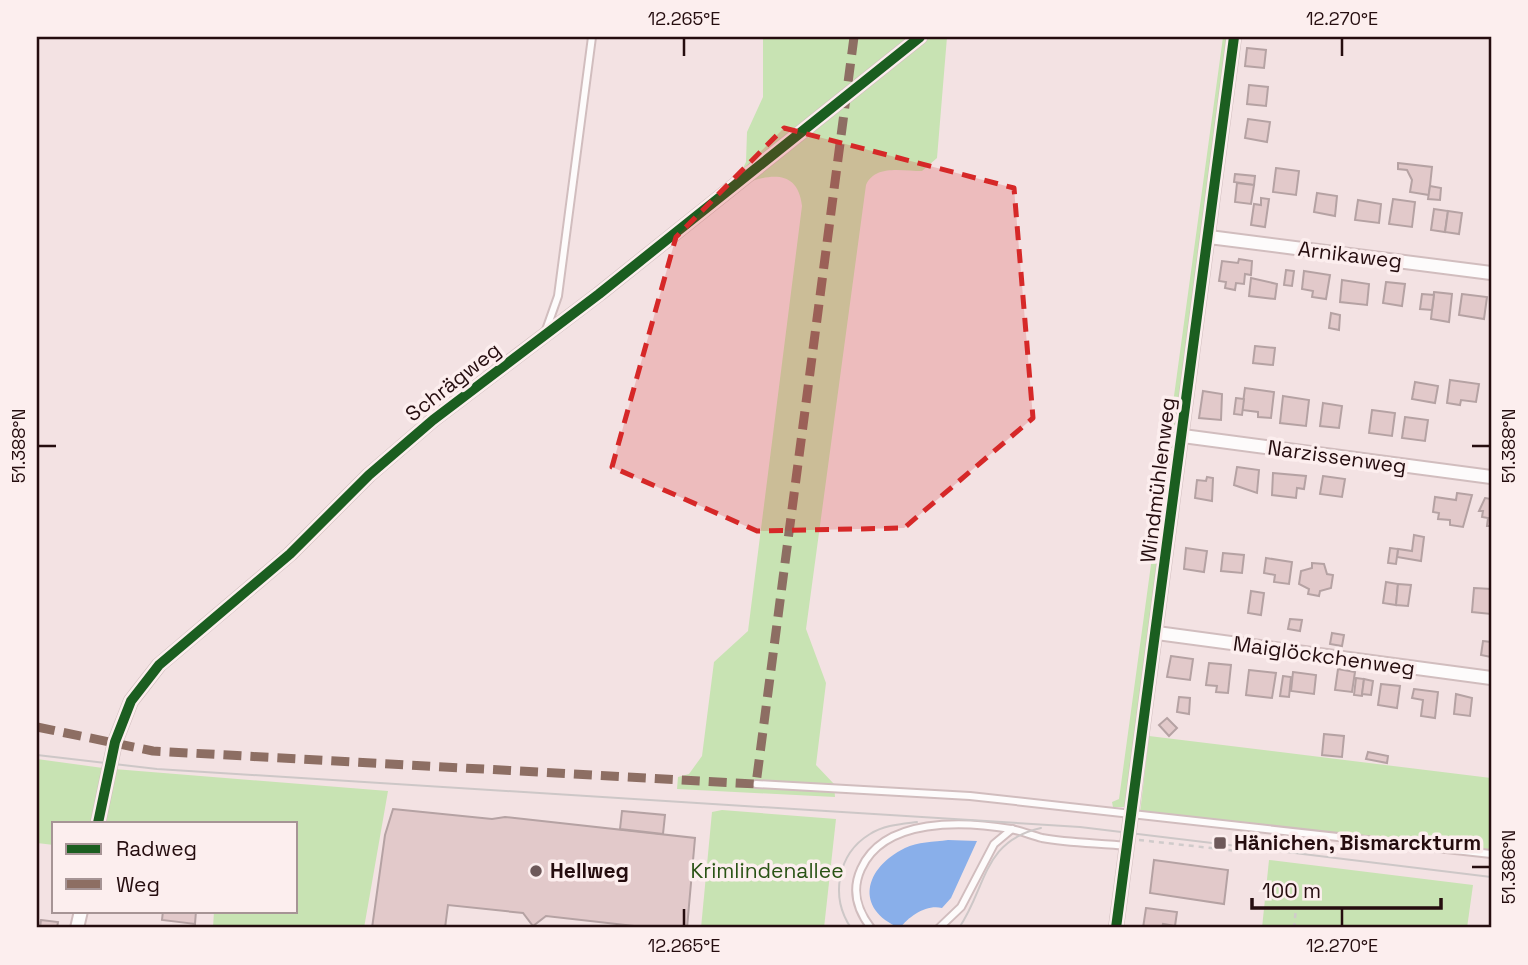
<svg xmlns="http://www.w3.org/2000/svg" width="1528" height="965" viewBox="0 0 1528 965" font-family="'Space Grotesk',sans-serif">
<rect width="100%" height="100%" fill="#f3e2e3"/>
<g fill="#c8e3b3">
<path d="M763,37h184l-10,121 -15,13c-19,0 -47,-7 -56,14l-60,444 20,54 -10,82 18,19 1,13 -158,-8 1,-12 11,-3 13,-18 12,-94 34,-31 54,-425c-4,-38 -34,-32 -61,-21l-2,-9 7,-14 1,-30 16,-35z"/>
<polygon points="1223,37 1228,37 1128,807 1113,807 1112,802 1119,799"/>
<polygon points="1149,736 1491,778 1491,852 1140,813"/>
<polygon points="37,759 103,768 92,823 54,823 54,845 37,843"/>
<polygon points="114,769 388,791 364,928 213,928 214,911 296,911 296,823 103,823"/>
<polygon points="722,810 836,819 824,928 701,928 712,812"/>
<polygon points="1269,860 1473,885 1467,928 1262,928"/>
</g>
<path fill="#89afea" d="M948,840l29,1 -26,57 -9,10c-15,-4 -33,8 -42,20 -46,-19 -36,-60 5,-80 12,-6 29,-6 43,-8z"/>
<g fill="#e2c9ca" stroke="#b5a2a3" stroke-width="2">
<polygon points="1247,48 1266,50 1264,68 1245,66"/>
<polygon points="1249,85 1268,87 1266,106 1247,104"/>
<polygon points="1248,119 1270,122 1267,142 1245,138"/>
<polygon points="1398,163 1432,167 1429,195 1410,192 1412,180 1407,170 1398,169"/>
<polygon points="1276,168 1299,171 1296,195 1273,192"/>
<polygon points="1235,174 1255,176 1254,185 1234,182"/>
<polygon points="1237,183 1254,185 1251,204 1235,202"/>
<polygon points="1430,186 1441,188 1440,200 1428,199"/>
<polygon points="1317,193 1337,196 1335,216 1314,212"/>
<polygon points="1261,198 1269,199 1265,227 1251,225 1254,204 1261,205"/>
<polygon points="1393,199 1415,202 1412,227 1389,224"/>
<polygon points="1358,200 1381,204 1379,223 1355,220"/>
<polygon points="1434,209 1448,211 1445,232 1431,230"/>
<polygon points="1448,211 1462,213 1459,234 1445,232"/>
<polygon points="1239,259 1252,261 1251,275 1245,274 1244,284 1236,283 1235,290 1225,288 1226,282 1219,281 1222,261 1238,263"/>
<polygon points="1286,270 1294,271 1292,286 1284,285"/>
<polygon points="1304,271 1330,275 1326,299 1312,297 1313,291 1302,289"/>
<polygon points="1251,278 1277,284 1275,299 1249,296"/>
<polygon points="1342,280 1369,284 1367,305 1340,302"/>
<polygon points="1386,282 1405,284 1402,306 1383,303"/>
<polygon points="1434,292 1452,294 1449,322 1431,319"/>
<polygon points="1422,294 1434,295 1432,310 1420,309"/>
<polygon points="1462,294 1487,297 1484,319 1459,315"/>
<polygon points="1331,313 1340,315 1339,330 1329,328"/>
<polygon points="1255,346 1275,348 1273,365 1253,363"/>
<polygon points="1450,380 1479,384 1476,402 1461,400 1460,405 1447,403"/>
<polygon points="1415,382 1438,386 1435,403 1412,399"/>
<polygon points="1245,388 1274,392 1271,418 1258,417 1258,412 1242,410"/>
<polygon points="1203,391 1222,394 1221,420 1199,418"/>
<polygon points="1283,396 1309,400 1306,426 1280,423"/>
<polygon points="1236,398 1244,399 1242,415 1234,414"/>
<polygon points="1323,403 1342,406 1339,428 1320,426"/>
<polygon points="1372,410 1395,413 1392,436 1369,433"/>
<polygon points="1405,417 1428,420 1425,441 1402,438"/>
<polygon points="1237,467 1259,470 1257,493 1234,485"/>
<polygon points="1273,473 1306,476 1304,489 1297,488 1296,498 1272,495"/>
<polygon points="1323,476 1345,479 1342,497 1320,494"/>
<polygon points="1207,477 1213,478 1212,501 1195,498 1197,480 1206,481"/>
<polygon points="1457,493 1472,495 1463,527 1450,525 1450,520 1438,519 1439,513 1433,512 1435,497 1456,500"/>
<polygon points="1485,498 1491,499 1491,526 1487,526 1488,518 1482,517 1483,511 1479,511"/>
<polygon points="1414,535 1424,537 1421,561 1397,557 1398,549 1412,551"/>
<polygon points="1186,548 1207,551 1204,572 1184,569"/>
<polygon points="1390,548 1398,549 1396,564 1388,563"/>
<polygon points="1223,553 1244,555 1242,573 1221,571"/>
<polygon points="1266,558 1292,562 1289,584 1274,582 1275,575 1264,573"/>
<polygon points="1312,563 1324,564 1327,574 1333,575 1331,588 1320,591 1319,596 1308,594 1309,589 1299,584 1301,571 1312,568"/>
<polygon points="1386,582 1398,584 1396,605 1383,603"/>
<polygon points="1398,584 1411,585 1408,606 1396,605"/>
<polygon points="1474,588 1491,589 1491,614 1472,612"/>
<polygon points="1251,591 1264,593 1261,615 1248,613"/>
<polygon points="1290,619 1302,620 1300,631 1288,629"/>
<polygon points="1332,633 1344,635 1342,646 1330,644"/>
<polygon points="1483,641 1491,642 1491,657 1481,655"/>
<polygon points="1171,656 1193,659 1190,680 1167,677"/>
<polygon points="1209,663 1231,665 1228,693 1216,692 1217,686 1206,685"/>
<polygon points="1338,669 1355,672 1352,692 1335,690"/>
<polygon points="1249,670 1276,673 1272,698 1246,695"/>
<polygon points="1293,672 1316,675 1314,694 1291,691"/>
<polygon points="1283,676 1291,677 1289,697 1280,696"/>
<polygon points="1356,678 1364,679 1362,696 1354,695"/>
<polygon points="1364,679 1373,681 1371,695 1362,694"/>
<polygon points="1381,684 1400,686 1397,708 1378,705"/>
<polygon points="1414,689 1438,692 1435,718 1421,716 1423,700 1412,698"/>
<polygon points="1456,694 1472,698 1470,716 1454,714"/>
<polygon points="1179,697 1190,698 1189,714 1177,712"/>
<polygon points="1167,718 1177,728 1169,736 1159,725"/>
<polygon points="1324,734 1344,736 1342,757 1322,755"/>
<polygon points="1368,752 1388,756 1387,763 1366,759"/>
<polygon points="393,809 492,819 505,817 695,838 687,928 652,928 546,916 533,926 523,913 448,905 445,928 372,928 385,835"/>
<polygon points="622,811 665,815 663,834 620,829"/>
<polygon points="1154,860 1228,870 1224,904 1150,893"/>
<polygon points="1146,908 1177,912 1175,926 1163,924 1162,928 1143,928"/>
<polygon points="163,911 196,911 195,924 162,920"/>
<polygon points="41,920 58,922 57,928 40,928"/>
</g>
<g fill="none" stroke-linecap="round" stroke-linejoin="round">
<g stroke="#d1bdbe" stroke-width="10">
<g id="service">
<polyline points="546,330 558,296 592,37"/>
<polyline points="756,784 970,796 1491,854"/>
<path d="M871,928c-14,-18 -20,-37 -10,-59 23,-52 103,-48 150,-40 10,2 20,6 31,9 27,5 57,5 85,8"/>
<polyline points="939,928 961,907 994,844 1012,829"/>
</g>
</g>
<g stroke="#d1bdbe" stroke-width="16">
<g id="minor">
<polyline points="1209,237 1491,273"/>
<polyline points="1183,436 1491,477"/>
<polyline points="1157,633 1491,678"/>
<polyline points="98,823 115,742 131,701 159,665 290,554 369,475 433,420 599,294 920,37"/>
<polyline points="77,928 81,911"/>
<polyline points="1116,928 1234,37"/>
</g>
</g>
<g stroke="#d0cbcb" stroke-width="2.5" stroke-dasharray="5 5" stroke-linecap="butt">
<polyline points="1139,840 1247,852"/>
<polyline points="1294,928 1296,908"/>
</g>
<use href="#service" stroke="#fdfbfb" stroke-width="6"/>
<use href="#minor" stroke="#fdfbfb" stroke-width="12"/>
<g stroke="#cdc7c7" stroke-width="2">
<polyline points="37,755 157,769 1080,827 1491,877"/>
<path d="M851,928c-21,-31 -14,-74 19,-94 14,-9 31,-10 47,-12"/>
<path d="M959,928c28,-41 23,-87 82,-100"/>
</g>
<polyline stroke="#8d6e63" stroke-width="9" stroke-dasharray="18 9" stroke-linecap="butt" points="37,727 153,751 756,784 854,37"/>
<g stroke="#fceeee" stroke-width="15">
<g id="cycleway">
<polyline points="98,823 115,742 131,701 159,665 290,554 369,475 433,420 599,294 920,37"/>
<polyline points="1116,928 1234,37"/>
</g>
</g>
<use href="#cycleway" stroke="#1b5e20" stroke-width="10"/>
</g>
<path fill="#d62828" fill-opacity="0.2" stroke="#d62828" stroke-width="5" stroke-dasharray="14 9" stroke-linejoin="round" d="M784,128l230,60 19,230 -129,110 -147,3 -145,-64 64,-230z"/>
<path fill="none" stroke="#250d0f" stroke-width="2.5" d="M684,38v18M1342,38v18M38,446h18M1472,446h18M1472,867h18M684,909v17M1342,909v17"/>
<g fill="#6d5859" stroke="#fceeee" stroke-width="2.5">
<rect x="1213" y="836" width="14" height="14" rx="3.5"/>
<circle cx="536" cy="871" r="7"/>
</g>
<g text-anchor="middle" stroke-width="7" stroke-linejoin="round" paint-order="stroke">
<g font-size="21" fill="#250d0f" stroke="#fceeee">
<text transform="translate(1350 255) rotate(7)" y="7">Arnikaweg</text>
<text transform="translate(453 382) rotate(-38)" y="7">Schrägweg</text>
<text transform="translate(1337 457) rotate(8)" y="7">Narzissenweg</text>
<text transform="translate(1158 480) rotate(-83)" y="7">Windmühlenweg</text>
<text transform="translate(1324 656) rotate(8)" y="7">Maiglöckchenweg</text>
</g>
<g font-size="21" font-weight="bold" fill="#250d0f" stroke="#fceeee" text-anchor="start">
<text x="1234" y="850">Hänichen, Bismarckturm</text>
<text x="550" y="878">Hellweg</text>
</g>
<g font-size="21" fill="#2a5315" stroke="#fceeee">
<text x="767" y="878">Krimlindenallee</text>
</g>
</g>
<rect width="1528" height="965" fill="none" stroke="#fceeee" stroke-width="77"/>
<rect x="52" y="822" width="245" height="91" fill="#fceeee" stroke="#a69495" stroke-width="2"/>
<rect x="66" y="844" width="35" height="10" fill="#1b5e20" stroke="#a69495" stroke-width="2"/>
<text x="116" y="856" font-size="21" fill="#250d0f">Radweg</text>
<rect x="66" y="879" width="35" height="10" fill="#8d6e63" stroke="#a69495" stroke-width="2"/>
<text x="116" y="892" font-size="21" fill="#250d0f">Weg</text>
<path d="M1252 898v10h189v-10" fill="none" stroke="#250d0f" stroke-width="3.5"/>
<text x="1262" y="898" font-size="21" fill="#250d0f" stroke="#fceeee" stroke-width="5" paint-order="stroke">100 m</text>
<rect x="38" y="38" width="1452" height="888" fill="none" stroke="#250d0f" stroke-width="2.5"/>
<g font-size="18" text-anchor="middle" fill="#250d0f">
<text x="684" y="25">12.265°E</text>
<text x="1342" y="25">12.270°E</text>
<text transform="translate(19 446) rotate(-90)" y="6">51.388°N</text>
<text transform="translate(1509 446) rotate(-90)" y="6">51.388°N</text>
<text transform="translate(1509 867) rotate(-90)" y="6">51.386°N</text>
<text x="684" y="952">12.265°E</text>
<text x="1342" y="952">12.270°E</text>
</g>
</svg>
